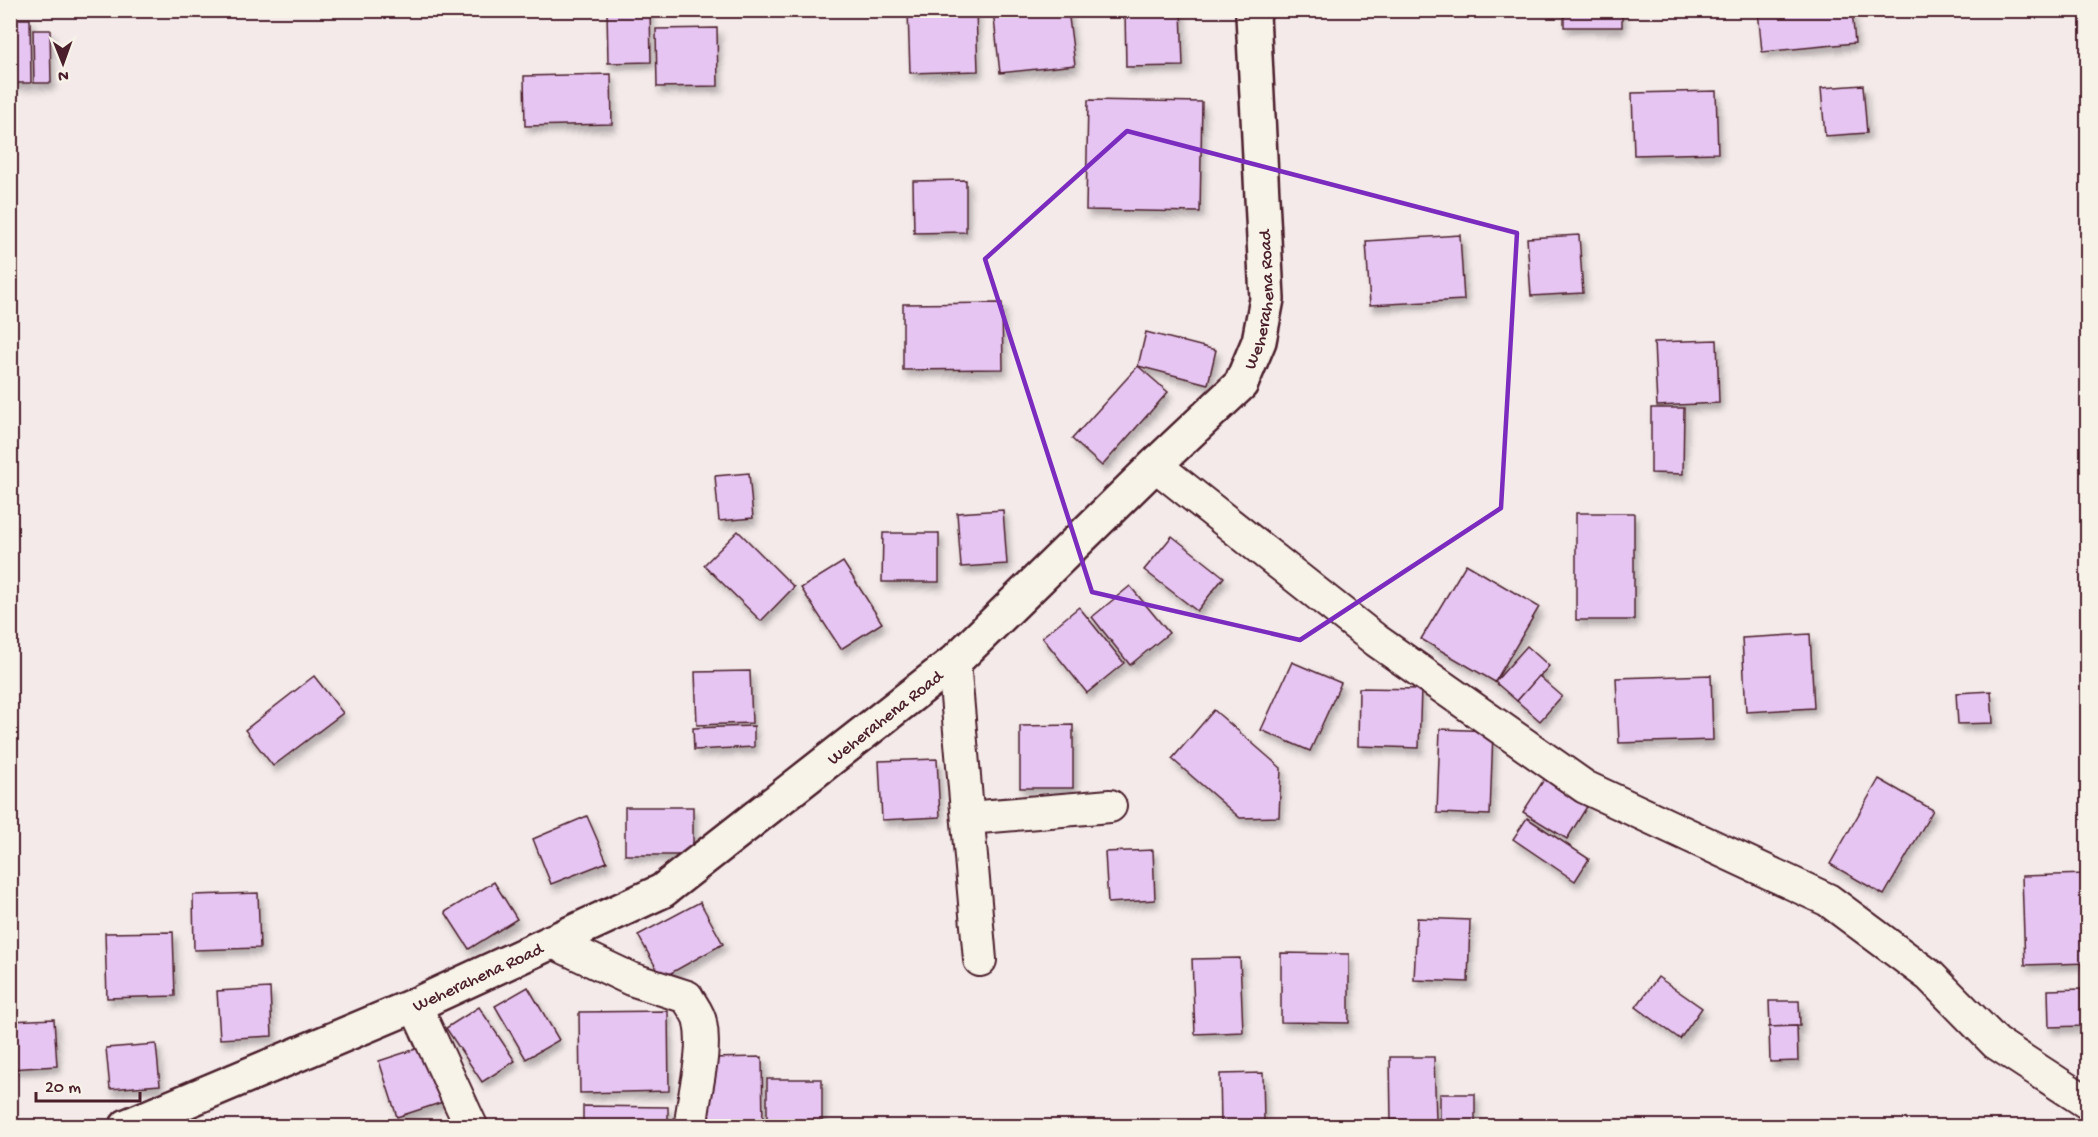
<svg xmlns="http://www.w3.org/2000/svg" width="2098" height="1137" viewBox="0 0 2098 1137" font-family="'Gochi Hand',sans-serif">
<defs>
<filter id="shadow"><feDropShadow dx="3.5" dy="6" stdDeviation="3" flood-color="#0004"/></filter>
</defs>
<rect width="100%" height="100%" fill="#f4eaea"/>
<filter id="ink" filterUnits="userSpaceOnUse"><feTurbulence type="fractalNoise" baseFrequency=".0167" numOctaves="2"/><feDisplacementMap in="SourceGraphic" scale="12" xChannelSelector="R" yChannelSelector="G"/><feConvolveMatrix kernelMatrix="1 2 1 2 8 2 1 2 1" color-interpolation-filters="sRGB"/></filter>
<g filter="url(#ink)">
<g fill="#e6c5f2" stroke="#4a1f2b" stroke-width="1.5" filter="url(#shadow)">
<polygon points="607,10 650,10 651,62 608,63"/>
<polygon points="908,10 976,10 978,71 910,73"/>
<polygon points="993,10 1068,10 1075,65 1000,73"/>
<polygon points="1125,10 1181,10 1183,66 1126,67"/>
<rect x="1564" y="10" width="58" height="17"/>
<polygon points="1758,10 1852,10 1855,43 1762,52"/>
<polygon points="10,19 30,19 31,83 10,83"/>
<polygon points="717,28 718,86 657,87 656,29"/>
<polygon points="33,30 50,30 51,83 34,83"/>
<polygon points="611,74 612,124 525,126 524,76"/>
<polygon points="1863,85 1867,133 1825,136 1821,88"/>
<polygon points="1716,91 1718,153 1634,155 1632,93"/>
<polygon points="1088,100 1202,102 1200,212 1086,210"/>
<polygon points="966,180 966,232 914,233 913,181"/>
<polygon points="1460,235 1464,300 1370,305 1366,241"/>
<polygon points="1579,235 1583,293 1531,296 1527,238"/>
<polygon points="1002,303 1003,369 903,370 903,304"/>
<polygon points="1146,332 1216,350 1208,384 1138,366"/>
<polygon points="1717,340 1719,403 1657,406 1654,342"/>
<polygon points="1138,366 1168,392 1102,466 1072,439"/>
<polygon points="1651,408 1684,408 1683,474 1651,473"/>
<polygon points="749,473 753,518 719,521 715,476"/>
<polygon points="1003,510 1007,564 961,567 957,513"/>
<rect x="1576" y="513" width="58" height="107"/>
<polygon points="738,531 794,587 761,621 704,565"/>
<polygon points="883,533 939,533 939,582 882,582"/>
<polygon points="1172,536 1224,577 1197,611 1144,570"/>
<polygon points="843,562 882,623 841,649 801,588"/>
<polygon points="1466,564 1539,607 1495,682 1421,639"/>
<polygon points="1130,586 1169,633 1130,665 1092,617"/>
<polygon points="1079,607 1124,663 1087,693 1042,637"/>
<polygon points="1810,634 1814,708 1746,712 1742,638"/>
<polygon points="1527,646 1549,666 1517,701 1495,682"/>
<polygon points="1292,662 1341,683 1310,751 1261,730"/>
<polygon points="750,671 752,723 697,725 695,672"/>
<polygon points="1711,675 1713,740 1619,743 1616,678"/>
<polygon points="314,676 343,713 273,766 245,730"/>
<polygon points="1539,676 1562,696 1540,721 1517,701"/>
<polygon points="1359,688 1421,689 1419,748 1358,746"/>
<polygon points="1991,691 1993,723 1958,724 1956,693"/>
<polygon points="1214,710 1281,768 1279,817 1240,818 1172,759"/>
<polygon points="1073,725 1073,788 1020,788 1020,726"/>
<polygon points="754,726 754,747 694,750 693,728"/>
<polygon points="1440,729 1493,731 1490,815 1437,813"/>
<polygon points="937,759 940,817 882,820 879,761"/>
<polygon points="1545,778 1588,805 1567,839 1523,812"/>
<polygon points="1879,779 1933,810 1884,895 1830,864"/>
<rect x="625" y="807" width="68" height="48"/>
<polygon points="587,816 607,862 551,884 533,839"/>
<polygon points="1527,818 1589,859 1575,881 1513,839"/>
<polygon points="1153,850 1155,900 1108,903 1105,852"/>
<polygon points="2087,874 2088,963 2025,965 2022,876"/>
<polygon points="494,882 517,919 469,949 445,912"/>
<polygon points="258,893 260,948 194,950 193,895"/>
<polygon points="700,902 723,944 662,978 638,935"/>
<polygon points="1417,918 1470,920 1468,982 1414,980"/>
<polygon points="173,932 175,996 107,998 105,933"/>
<polygon points="1281,953 1349,954 1349,1023 1281,1022"/>
<polygon points="1240,958 1243,1032 1195,1034 1192,959"/>
<polygon points="1658,977 1702,1008 1680,1039 1636,1007"/>
<polygon points="528,987 559,1040 526,1059 495,1006"/>
<polygon points="270,988 272,1036 220,1039 217,991"/>
<polygon points="2081,989 2082,1026 2049,1027 2048,990"/>
<polygon points="1769,1001 1799,1001 1800,1026 1770,1027"/>
<polygon points="479,1007 515,1061 482,1082 446,1028"/>
<polygon points="668,1011 669,1091 580,1093 579,1012"/>
<polygon points="54,1019 57,1066 10,1069 10,1021"/>
<polygon points="1797,1026 1798,1061 1770,1062 1769,1027"/>
<polygon points="156,1044 160,1085 110,1089 106,1048"/>
<polygon points="428,1045 446,1101 397,1117 379,1061"/>
<polygon points="762,1057 763,1126 709,1126 709,1058"/>
<polygon points="1390,1057 1434,1057 1436,1120 1391,1120"/>
<polygon points="1263,1073 1264,1121 1221,1122 1220,1074"/>
<rect x="767" y="1079" width="55" height="47"/>
<rect x="1440" y="1094" width="35" height="32"/>
<polygon points="583,1106 668,1107 668,1126 583,1126"/>
<polygon points="1261,1123 1261,1126 1224,1126 1224,1125"/>
</g>
<g fill="none" stroke-linecap="round" stroke-linejoin="round">
<g stroke="#4a1f2b" stroke-width="36">
<g id="street">
<polyline points="1155,465 1377,641 1585,787 1828,900 1930,976 1996,1043 2088,1103"/>
<polyline points="954,662 980,960"/>
<polyline points="968,818 1110,806"/>
<path d="M551,941l80,38 56,18c4,8 12,17 13,25 7,33 -7,71 -9,104"/>
<polyline points="415,1005 471,1126"/>
</g>
</g>
<g stroke="#4a1f2b" stroke-width="38">
<g id="secondary">
<path id="s1" d="M127,1126l288,-121 247,-114 292,-229 201,-197 86,-81 18,-43 8,-42 -14,-284 3,-5"/>
</g>
</g>
<use href="#street" stroke="#f7f3e8" stroke-width="32"/>
<use href="#secondary" stroke="#f7f3e8" stroke-width="33"/>
</g>
</g>
<path fill="none" stroke="#7b2cbf" stroke-width="4.5" stroke-linejoin="round" d="M1127,131l390,102 -16,275 -201,132 -208,-48 -107,-333z"/>
<g text-anchor="middle" stroke-width="5" stroke-linejoin="round" paint-order="stroke">
<g font-size="18" fill="#4a1f2b" stroke="#f7f3e8">
<text dy="6" stroke="none"><textPath href="#s1" startOffset="1443">Weherahena Road</textPath></text>
<text dy="6" stroke="none"><textPath href="#s1" startOffset="867">Weherahena Road</textPath></text>
<text dy="6" stroke="none"><textPath href="#s1" startOffset="381">Weherahena Road</textPath></text>
</g>
</g>
<rect width="2098" height="1137" fill="none" stroke="#f7f3e8" stroke-width="36"/>
<rect x="18" y="18" width="2062" height="1101" fill="none" stroke="#4a1f2b" stroke-width="2" filter="url(#ink)"/>
<g transform="translate(63 63) rotate(179)" stroke="#f7f3e8" stroke-width="4.5" paint-order="stroke">
<path d="M0-4.5L10 22L0 15L-10 22Z" fill="#4a1f2b"/>
<text y="-9" font-size="16" font-weight="bold" text-anchor="middle" fill="#4a1f2b">N</text>
</g>
<path d="M36 1092v9h104v-9" fill="none" stroke="#4a1f2b" stroke-width="3"/>
<text x="45" y="1092" font-size="18" fill="#4a1f2b" stroke="#f7f3e8" stroke-width="4.5" paint-order="stroke">20 m</text>
</svg>
